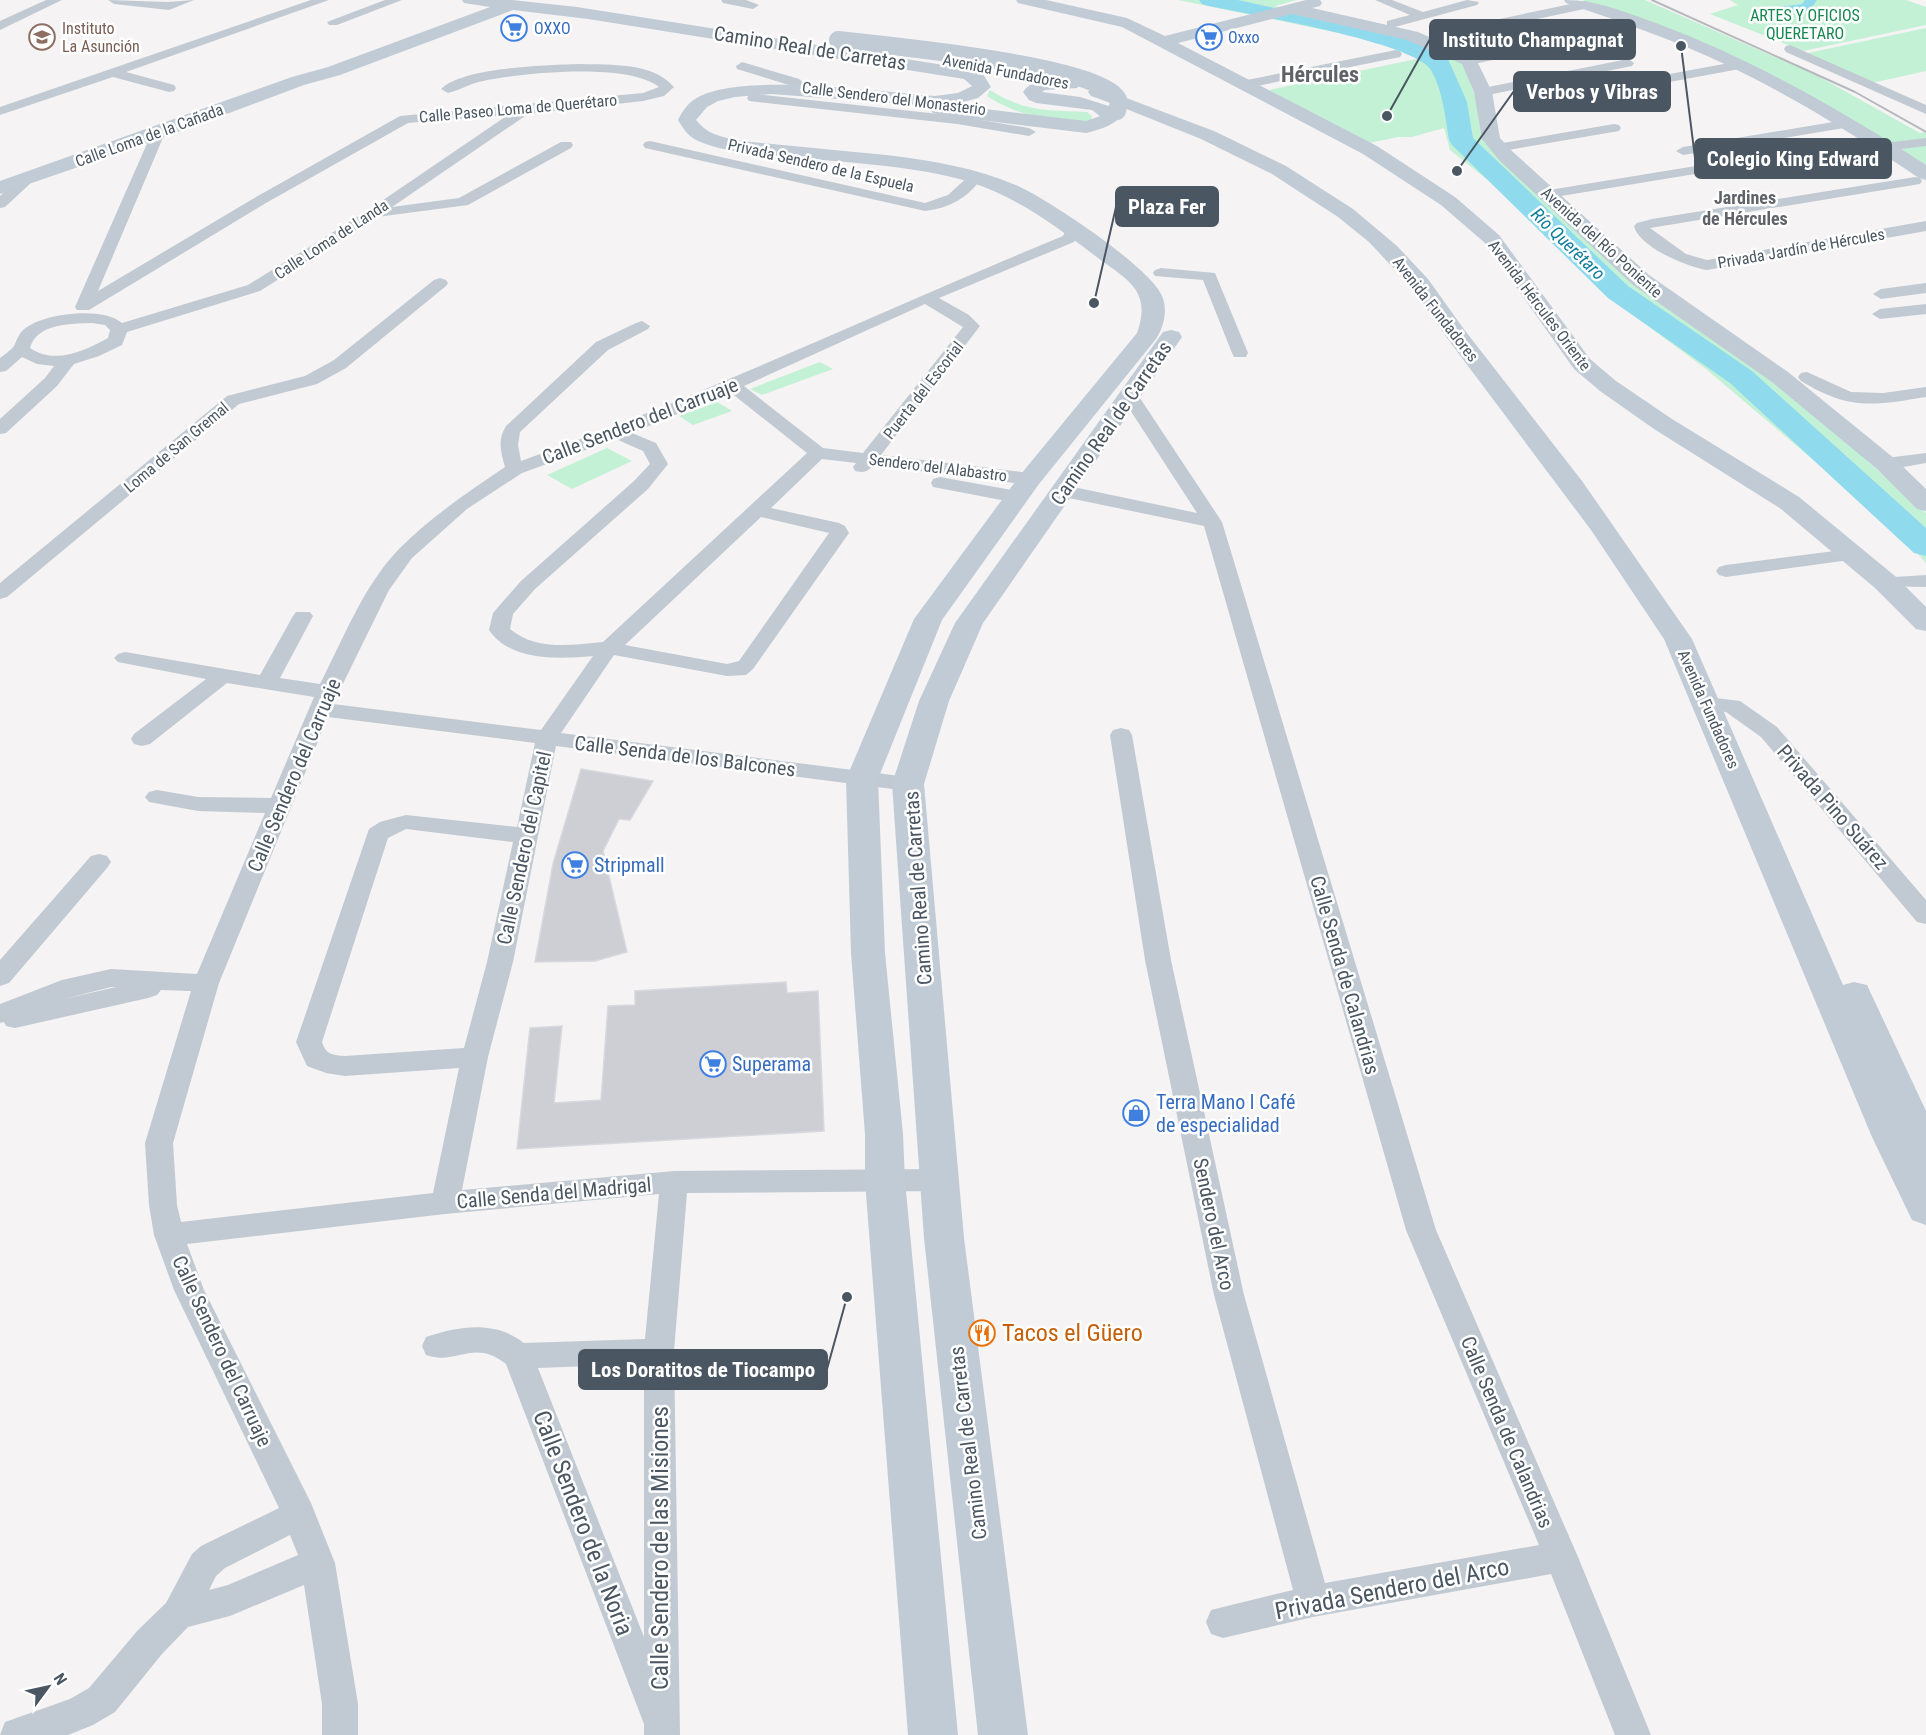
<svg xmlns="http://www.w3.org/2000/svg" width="1926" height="1735" viewBox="0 0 1926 1735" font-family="'Roboto Condensed',sans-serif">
<rect width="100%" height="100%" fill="#f5f3f3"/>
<g fill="#c3f1d5">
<polygon points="1178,0 1297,0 1275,6 1402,37 1463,63 1478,104 1482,134 1855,450 1926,513 1926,563 1897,531 1706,369 1640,320 1546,237 1508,196 1450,150 1444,128 1412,137 1398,137 1369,143 1269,90 1421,58 1405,49 1354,36"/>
<polygon points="1582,0 1645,0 1816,75 1920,133 1926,132 1926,166 1739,60"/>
<polygon points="1730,0 1906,0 1926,7 1926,25 1803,51 1710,14 1738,5"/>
<polygon points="1926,28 1926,71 1872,83 1803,54"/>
<path d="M990,90c34,22 58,20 97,22l5,4 -1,4c-29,8 -79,-7 -104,-24z"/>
<polygon points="820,362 833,369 762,395 750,389"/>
<polygon points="717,402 732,411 693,425 679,416"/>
<polygon points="607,448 632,461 572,489 547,475"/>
</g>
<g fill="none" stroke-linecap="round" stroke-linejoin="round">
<polygon fill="#90daee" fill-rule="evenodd" points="1805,0 1817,0 1810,10 1806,11 1771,16 1765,12 1771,8 1802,4"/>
<path fill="#90daee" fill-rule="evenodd" d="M1199,0h39l142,31 43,12 25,16 19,43 6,36 155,148 124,85 174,157v28l-12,-3 -184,-170 -122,-85 -156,-153 -3,-5c-4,-24 -6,-49 -18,-70 -16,-28 -184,-56 -222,-64l-7,-2z"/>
</g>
<g fill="#cdcfd5" stroke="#d7d9de" stroke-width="1.5">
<polygon points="581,769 653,781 630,820 619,819 603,851 627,952 595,961 535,962 553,864"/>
<polygon points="786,982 787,993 818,991 824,1131 517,1149 530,1028 562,1026 554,1103 601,1100 608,1006 635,1005 635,991"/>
</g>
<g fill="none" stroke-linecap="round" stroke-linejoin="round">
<g fill="#c1cad2" fill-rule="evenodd">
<polygon points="46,0 62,0 0,30 0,21"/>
<polygon points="108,0 168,2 194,0 169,10 114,4"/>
<polygon points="311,0 329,0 126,72 174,85 176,88 174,91 169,92 113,77 0,115 0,107"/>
<polygon points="385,0 402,0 337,25 329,25 327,22"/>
<polygon points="721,0 746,0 759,5 753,9 723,3"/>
<polygon points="1375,0 1392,0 1423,12 1467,0 1479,2 1477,5 1391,28 1387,27 1387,21 1410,15"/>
<polygon points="1585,1 1589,2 1589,8 1466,34 1460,30 1466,26"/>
<polygon points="1527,45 1531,46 1533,49 1531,52 1469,65 1463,61 1469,57"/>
<polygon points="1790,45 1926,105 1926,114 1786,52 1784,49 1786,46"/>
<polygon points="1396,50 1400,51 1402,54 1400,57 1247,88 1240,84 1247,80"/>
<polygon points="1628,59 1634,63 1632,66 1483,96 1476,92 1483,88"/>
<polygon points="1740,61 1746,65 1745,68 1637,88 1630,84 1637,80"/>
<polygon points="742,62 799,79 813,91 811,94 801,94 789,85 737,69 736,66"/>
<path d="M581,64c29,1 72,-2 93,23l-10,9 -21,5 -115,13 -136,93 67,-9 102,-56h10l2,3 -2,3 -103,57 -91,12 -117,74 -133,41 -5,13 -23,11 -25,8 -17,22 -51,47 -6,1v-15l45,-41 9,-12 -17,-2 -15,-7 -16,14 -6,1v-14c4,-3 11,-8 14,-12 3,-6 4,-11 9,-16 19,-17 80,-24 99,-7l126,-38 119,-74 141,-96 -100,8 -142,80 -177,107h-12l-2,-3 78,-177h10l2,3 -67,158 158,-94 144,-81 243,-23 16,-6c-32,-25 -137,-14 -176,-6 -12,2 -23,9 -35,12l-7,-4c22,-22 108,-24 140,-25zM92,323l13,2 5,5 -2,8c-24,13 -53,27 -78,10 7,-25 41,-24 62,-25z"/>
<polygon points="754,94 957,116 1029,128 1036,132 1029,136 957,124 749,101 747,98 749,95"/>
<polygon points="1845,120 1850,121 1852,124 1850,127 1683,155 1676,151 1683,147"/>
<polygon points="1614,124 1619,125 1621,128 1619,131 1497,152 1490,148 1497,144"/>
<polygon points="1926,138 1926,146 1884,151 1877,147 1884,143"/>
<path d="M650,141l275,62 23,-8 22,-20 5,-1 7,4c-15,20 -32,30 -57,33l-280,-63 -2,-3 2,-3z"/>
<polygon points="1830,144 1837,148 1835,151 1549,198 1542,194 1549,190"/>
<polygon points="29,173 36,177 34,180 5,207 0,208 0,196 24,174"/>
<path d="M1915,177l5,1 2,3 -2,3 -270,44 36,26 21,6 219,-39v10l-219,39c-20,-3 -68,-23 -73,-44l3,-3 15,-4z"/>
<path d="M1073,224l8,5 -7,13 -135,56 30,17 11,11 -99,129 149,18 7,2 2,4 -2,4 -7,2 -157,-20c-5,7 -9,8 -18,6l-2,-4 3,-4 -34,-4 -51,49 68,15 6,3 4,7 -96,136 -7,6 -19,1 -113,-21 -53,78 347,44 8,2 3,5 -3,5 -8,2 -352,-45 -43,216 -25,95 -26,133 212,-19 267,-2 10,3 4,8 -4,8 -10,3 -254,2 -13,158 6,384h-36v-11l-138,-360c-33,-26 -49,2 -80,-9l-4,-9 4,-9c33,-11 69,-17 98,6l121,-4 14,-145 -214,20 -258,30 17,46 107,213 24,60 23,141v31h-36v-31l-18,-119 -74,31 -42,11 -26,27 -47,58 -22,13 -25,10h-68l5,-13 65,-23 19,-11 49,-58 28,-27 26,-49 9,-8 78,-38 -105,-218 -20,-55 -5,-30 -4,-62 46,-152 -30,-1 -4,5 -9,3 -133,30 -9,-2 -2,-4 -4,1v-19l62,-24 49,-11 86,5 68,-161 -67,-2 -49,-9 -4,-5 4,-5 8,-2 41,7 73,1 43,-101 -87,-14 -77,61 -8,2 -8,-2 -3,-5 3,-5 72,-55 -88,-17 -4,-4 4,-4 7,-2 135,23 33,-59 3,-4h14l3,4 -33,62 40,6c23,-44 43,-98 79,-135 32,-32 69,-57 106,-82 -4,-14 -8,-27 1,-41l90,-84 40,-19 6,-2 8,5 -2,3 -40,21 -88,82 -2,13 3,16c185,-66 361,-151 542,-225l5,-10zM925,304l38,23 -100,126 -40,-5 -79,-62zM730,392l77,61 -204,189c-32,3 -67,9 -93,-13l3,-15 22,-25 113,-100 20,-25 -12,-21 -24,-10zM616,439l27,12 7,13 -16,17 -113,100 -28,32 -4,17c22,32 70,29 104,26l-52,74 -208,-26 56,-114 23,-32 55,-49 55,-36zM761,517l68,16 -90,128 -12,3 -102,-19zM328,717l207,26 -18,84 -111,-12 -26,7 -11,7 -73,213 11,24 19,7 19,3 114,-8 -26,125 -252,29 -4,-17 -4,-62 46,-160zM406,829l107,13 -26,120 -23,86 -119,8c-12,-1 -19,-1 -23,-14l66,-204zM111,987h5l-52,12zM644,1364v273l-106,-269zM290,1535l8,20 -70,30 -19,5 7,-14 9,-8z"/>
<polygon points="1161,268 1215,273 1248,353 1246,357 1234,357 1232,353 1203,280 1155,276 1153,273 1155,270"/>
<polygon points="440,278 446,280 448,283 446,286 346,368 317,384 239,404 7,597 0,599 0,583 227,396 305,376 334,360 434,280"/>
<polygon points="1926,283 1926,293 1881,299 1873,294 1881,289"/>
<polygon points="1926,304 1926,314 1880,319 1872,314 1880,309"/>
<path d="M1807,372l44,20 32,1 43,-6v10c-54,9 -77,13 -125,-16l-3,-4 3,-4z"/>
<polygon points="1130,391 1136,392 1222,522 1436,1230 1578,1557 1651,1735 1615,1735 1551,1574 1313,1617 1223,1638 1211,1634 1206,1622 1211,1610 1293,1590 1214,1295 1145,960 1110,735 1113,730 1121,728 1129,730 1132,735 1171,960 1244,1295 1325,1583 1539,1545 1406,1230 1204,526 1064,497 1057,495 1055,491 1057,487 1064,485 1197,513 1121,396 1124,392"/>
<polygon points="1926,453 1926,463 1886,470 1880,468 1877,464 1880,460 1886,458"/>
<polygon points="940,477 1017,491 1024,493 1026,497 1024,501 1017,503 933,487 931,483 933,479"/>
<polygon points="1850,549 1857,551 1860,555 1857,559 1726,577 1719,575 1716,571 1719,567 1726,565"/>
<polygon points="1926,575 1926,587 1878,586 1875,582 1878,578"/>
<polygon points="1707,697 1740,701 1777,727 1926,900 1926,924 1917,922 1761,737 1726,712 1699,709 1696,704 1699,699"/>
<polygon points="99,854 107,856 111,862 107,868 9,983 0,986 0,960 91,856"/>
</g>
<g fill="#c1cbd6" fill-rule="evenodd">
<path d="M462,0h50l65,7 392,62 14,5 8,13 -13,11 -26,7 134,16 14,-5 -8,-6 -56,-7 -7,-3 -6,-8c11,-16 37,-16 54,-12l3,4 -3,4 -32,2 -3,2 38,5 32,10 7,-1 -28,-10 -3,-4 3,-4 6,-1 117,44 72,35 67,43 44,37 31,33 35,49 119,153 110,158 151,346 11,-3 13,3 59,126v114l-14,-5 -40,-83 -208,-498 -73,-109 -144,-192 -34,-49 -44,-47 -31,-25 -66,-43 -71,-35 -77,-31 2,3c-10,14 -24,18 -40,22l-147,-18 -6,-2 -3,-4 2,-3 -161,-12 -36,3 -17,4 -11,6 -11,13c5,6 11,11 18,14 18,7 39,8 58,10 38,4 76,7 114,11 44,5 91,13 132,31 31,14 132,81 144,110 6,13 2,31 -6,43l-117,145 -97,136 -64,159 7,174 18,181 2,47 53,554h-50l-43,-554v-47l-14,-181 -5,-174 68,-160 107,-145 116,-141c15,-42 -9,-53 -39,-75 -41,-31 -79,-60 -128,-76 -61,-18 -127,-19 -189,-26 -28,-3 -60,-4 -85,-16 -9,-5 -13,-12 -18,-20 4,-8 9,-16 17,-21 42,-28 186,-7 240,-3l23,-3 14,-7 -8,-7 -376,-60 -75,-9 -173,65 -36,10 -139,52 -165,57v-13l292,-104 36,-10 162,-60 -26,-4z"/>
<polygon points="1016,0 1046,0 1127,18 1165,36 1306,0 1320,0 1322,3 1320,6 1312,8 1418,32 1475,57 1492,92 1500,138 1513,152 1649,275 1788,372 1895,459 1926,489 1926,511 1917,509 1877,469 1772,382 1633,285 1499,160 1482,139 1474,92 1462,64 1407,40 1292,14 1178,43 1377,146 1455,197 1499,235 1590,359 1616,381 1672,419 1799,497 1895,576 1926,607 1926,631 1916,629 1875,588 1781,509 1654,429 1600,391 1574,369 1485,243 1441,205 1363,154 1122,27 1018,3"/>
<path d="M1564,0c34,0 60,12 92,23 96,36 184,86 270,142v15l-7,-2c-61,-41 -124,-80 -190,-112 -52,-25 -108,-44 -163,-63z"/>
<polygon points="1171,330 1179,332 1182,337 983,623 949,701 924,784 964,1238 1028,1735 978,1735 924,1238 892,784 919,701 955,623 1163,332"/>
</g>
<polyline stroke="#b5b8bd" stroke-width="2" points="1652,0 1855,92 1926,132"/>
<path stroke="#c1cbd6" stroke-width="18" d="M838,40c45,5 259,25 279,58 3,4 1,8 0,13"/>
</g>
<defs>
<g id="supermarket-ring" transform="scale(1.35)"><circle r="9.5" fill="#fff" stroke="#3f7fe0" stroke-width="1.5"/><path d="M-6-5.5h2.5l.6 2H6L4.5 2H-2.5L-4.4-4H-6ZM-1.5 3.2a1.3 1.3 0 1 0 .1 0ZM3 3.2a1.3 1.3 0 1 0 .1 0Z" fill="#3f7fe0"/></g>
<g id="school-ring" transform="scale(1.35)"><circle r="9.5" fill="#fff" stroke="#8d6e63" stroke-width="1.5"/><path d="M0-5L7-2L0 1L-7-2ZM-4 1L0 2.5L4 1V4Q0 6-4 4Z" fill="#8d6e63"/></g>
<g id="shop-ring" transform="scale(1.35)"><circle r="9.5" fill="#fff" stroke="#3f7fe0" stroke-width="1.5"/><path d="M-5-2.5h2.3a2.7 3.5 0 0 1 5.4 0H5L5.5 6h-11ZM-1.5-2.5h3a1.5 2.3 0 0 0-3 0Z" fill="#3f7fe0"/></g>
<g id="restaurant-ring" transform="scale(1.35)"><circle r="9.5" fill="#fff" stroke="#e8710a" stroke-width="1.5"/><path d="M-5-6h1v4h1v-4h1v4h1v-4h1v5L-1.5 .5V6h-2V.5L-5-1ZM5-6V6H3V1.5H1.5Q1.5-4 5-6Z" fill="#e8710a"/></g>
</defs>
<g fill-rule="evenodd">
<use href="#supermarket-ring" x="514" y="28"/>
<use href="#school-ring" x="42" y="37"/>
<use href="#supermarket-ring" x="1209" y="37"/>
<use href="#supermarket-ring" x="575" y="865"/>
<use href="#supermarket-ring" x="713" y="1064"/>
<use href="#shop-ring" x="1136" y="1113"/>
<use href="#restaurant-ring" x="982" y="1333"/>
</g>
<g text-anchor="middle" stroke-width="5" stroke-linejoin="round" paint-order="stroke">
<g font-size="16" fill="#17864f" stroke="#fff">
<text x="1805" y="21">ARTES Y OFICIOS<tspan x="1805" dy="18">QUERETARO</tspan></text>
</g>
<g font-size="16" fill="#785e54" stroke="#fff" text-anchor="start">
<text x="62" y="34">Instituto<tspan x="62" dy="18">La Asunción</tspan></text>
</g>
<g font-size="16" fill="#366cbe" stroke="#fff" text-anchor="start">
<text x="534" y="34">OXXO</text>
<text x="1228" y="43">Oxxo</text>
</g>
<g font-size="16" fill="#4a5661" stroke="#fff">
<text transform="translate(1006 71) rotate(11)" y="6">Avenida Fundadores</text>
<text transform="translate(894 98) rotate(7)" y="6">Calle Sendero del Monasterio</text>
<text transform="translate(518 108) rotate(-5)" y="6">Calle Paseo Loma de Querétaro</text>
<text transform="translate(149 135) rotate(-20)" y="6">Calle Loma de la Cañada</text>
<text transform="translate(821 165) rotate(13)" y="6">Privada Sendero de la Espuela</text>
<text transform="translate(331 239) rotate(-33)" y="6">Calle Loma de Landa</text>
<text transform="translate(1602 242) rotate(42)" y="6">Avenida del Río Poniente</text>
<text transform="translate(1801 248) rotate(-10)" y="6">Privada Jardín de Hércules</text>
<text transform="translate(1540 305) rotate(53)" y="6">Avenida Hércules Oriente</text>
<text transform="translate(1436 309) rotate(52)" y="6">Avenida Fundadores</text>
<text transform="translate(923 390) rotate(-52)" y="6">Puerta del Escorial</text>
<text transform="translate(176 447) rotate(-40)" y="6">Loma de San Gremal</text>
<text transform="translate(938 467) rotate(7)" y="6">Sendero del Alabastro</text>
<text transform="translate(1709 709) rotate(66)" y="6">Avenida Fundadores</text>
</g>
<g font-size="18" font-weight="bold" fill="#5f6368" stroke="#fff">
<text x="1745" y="204">Jardines<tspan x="1745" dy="21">de Hércules</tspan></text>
</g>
<g font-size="18" font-style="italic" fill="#0c7c9b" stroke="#fff">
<text transform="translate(1568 244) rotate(44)" y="6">Río Querétaro</text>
</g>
<g font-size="20" fill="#4a5661" stroke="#fff">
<text transform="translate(810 48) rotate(9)" y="7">Camino Real de Carretas</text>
<text transform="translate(640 421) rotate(-21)" y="7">Calle Sendero del Carruaje</text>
<text transform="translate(1111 423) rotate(-55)" y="7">Camino Real de Carretas</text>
<text transform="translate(685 756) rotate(7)" y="7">Calle Senda de los Balcones</text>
<text transform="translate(294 775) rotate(-67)" y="7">Calle Sendero del Carruaje</text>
<text transform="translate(1833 807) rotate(49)" y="7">Privada Pino Suárez</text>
<text transform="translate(524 848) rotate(-78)" y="7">Calle Sendero del Capitel</text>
<text transform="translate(918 888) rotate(-94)" y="7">Camino Real de Carretas</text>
<text transform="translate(1345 975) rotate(74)" y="7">Calle Senda de Calandrias</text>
<text transform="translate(554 1193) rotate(-5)" y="7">Calle Senda del Madrigal</text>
<text transform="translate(1214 1224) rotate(78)" y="7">Sendero del Arco</text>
<text transform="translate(222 1351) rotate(65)" y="7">Calle Sendero del Carruaje</text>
<text transform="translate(1507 1432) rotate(67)" y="7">Calle Senda de Calandrias</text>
<text transform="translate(968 1443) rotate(-97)" y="7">Camino Real de Carretas</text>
</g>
<g font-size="20" fill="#366cbe" stroke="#fff" text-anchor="start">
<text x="594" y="872">Stripmall</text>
<text x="732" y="1071">Superama</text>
<text x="1156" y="1109">Terra Mano l Café<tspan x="1156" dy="23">de especialidad</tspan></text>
</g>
<g font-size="22" font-weight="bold" fill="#5f6368" stroke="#fff">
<text x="1320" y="82">Hércules</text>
</g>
<g font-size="24" fill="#c56008" stroke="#fff" text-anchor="start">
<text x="1002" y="1341">Tacos el Güero</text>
</g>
<g font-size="24" fill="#4a5661" stroke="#fff">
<text transform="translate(583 1523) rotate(69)" y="8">Calle Sendero de la Noria</text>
<text transform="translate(660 1548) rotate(-90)" y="8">Calle Sendero de las Misiones</text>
<text transform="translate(1392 1589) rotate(-11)" y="8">Privada Sendero del Arco</text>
</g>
</g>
<path fill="none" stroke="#4a5661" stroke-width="2" d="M1387 116L1430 39M1457 171L1514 91M1681 46L1695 158M1094 303L1116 207M847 1297L827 1369"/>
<g fill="#4a5661" stroke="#fff" stroke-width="2">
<circle cx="1387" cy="116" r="6"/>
<circle cx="1457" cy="171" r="6"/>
<circle cx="1681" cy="46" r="6"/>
<circle cx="1094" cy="303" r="6"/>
<circle cx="847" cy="1297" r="6"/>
</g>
<g fill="#4a5661" stroke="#4a5661" stroke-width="2">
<rect x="1430" y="20" width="205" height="39" rx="6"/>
<rect x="1514" y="72" width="156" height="39" rx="6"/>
<rect x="1695" y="139" width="196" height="39" rx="6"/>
<rect x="1116" y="187" width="102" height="39" rx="6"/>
<rect x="579" y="1350" width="248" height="39" rx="6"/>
</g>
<g font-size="21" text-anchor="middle" font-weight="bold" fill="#fff">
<text x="1533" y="47">Instituto Champagnat</text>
<text x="1592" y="99">Verbos y Vibras</text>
<text x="1793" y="166">Colegio King Edward</text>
<text x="1167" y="214">Plaza Fer</text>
<text x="703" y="1377">Los Doratitos de Tiocampo</text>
</g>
<g transform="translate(48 1687) rotate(57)" stroke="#ffffff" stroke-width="4.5" paint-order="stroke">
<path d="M0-4.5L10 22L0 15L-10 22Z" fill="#4a5661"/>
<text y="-9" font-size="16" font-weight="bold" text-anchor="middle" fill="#4a5661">N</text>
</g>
</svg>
